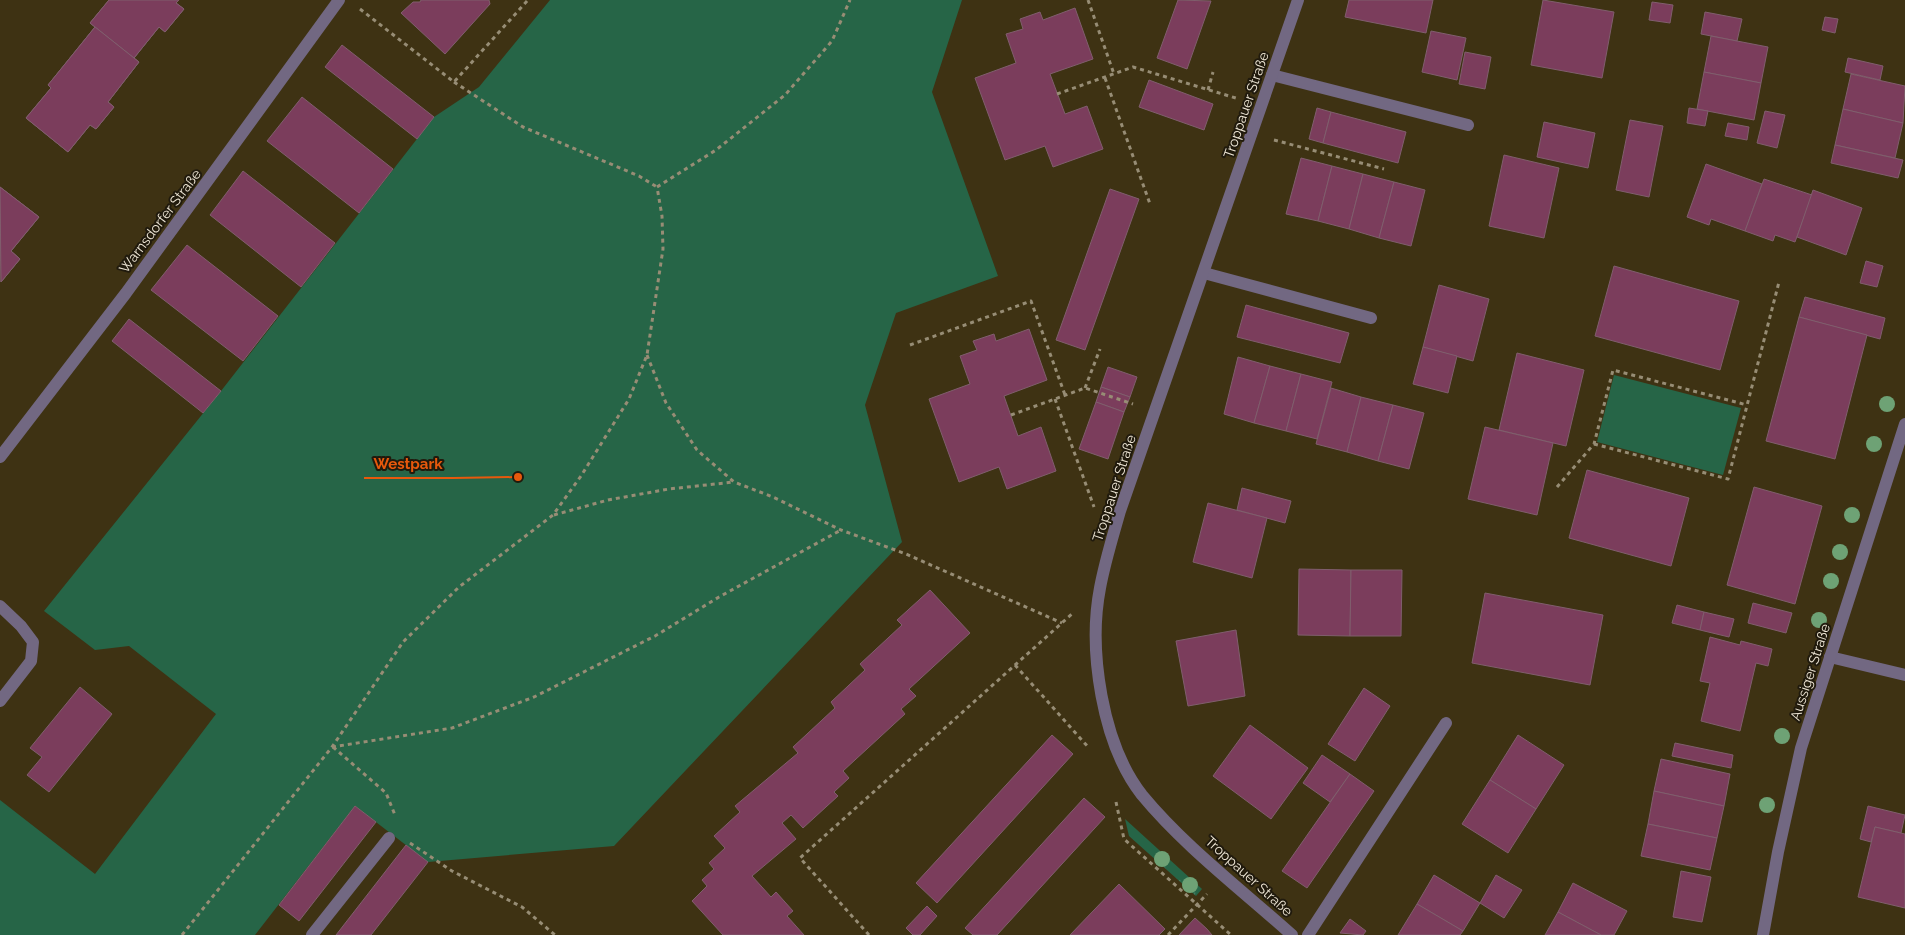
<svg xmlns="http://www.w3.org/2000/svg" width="1905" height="935" viewBox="0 0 1905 935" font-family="Raleway,sans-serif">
<defs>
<pattern id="grass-tufts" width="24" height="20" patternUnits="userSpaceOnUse" patternTransform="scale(1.25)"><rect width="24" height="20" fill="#266547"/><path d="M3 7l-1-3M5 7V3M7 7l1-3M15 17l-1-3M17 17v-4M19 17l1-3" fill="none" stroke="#467b61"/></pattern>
</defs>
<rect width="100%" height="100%" fill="#3e3213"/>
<polygon fill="url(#grass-tufts)" points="1125,819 1202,889 1196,896 1129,836"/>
<g fill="#266547">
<polygon points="550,0 962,0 932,92 998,276 896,313 865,405 902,542 614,846 428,862 355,806 255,935 0,935 0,800 95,874 216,714 129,646 95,650 44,611 221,391 434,117 479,87"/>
<polygon points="1614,375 1741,408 1723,475 1597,442"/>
</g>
<g fill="#7b3d5c" stroke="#805e6d">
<polygon points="109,0 179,0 176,3 184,9 165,32 159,27 134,58 139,62 108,102 114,107 96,129 90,125 68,152 26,118 51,88 48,85 95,27 90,23"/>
<polygon points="109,0 179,0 176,3 184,9 165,32 159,27 134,58 90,23"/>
<polygon points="421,0 489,0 490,4 445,54 401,13 413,2 420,2"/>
<polygon points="1178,0 1211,1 1187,69 1157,58"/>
<polygon points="1349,0 1433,0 1426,33 1345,17"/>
<polygon points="1543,0 1614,12 1602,78 1531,65"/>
<polygon points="1652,2 1673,5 1670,23 1649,20"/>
<polygon points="1075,8 1093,59 1050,74 1065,114 1087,106 1103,149 1053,167 1045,146 1005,160 975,78 1016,63 1006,34 1023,29 1020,19 1040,12 1043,20"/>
<polygon points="1705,12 1742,19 1737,41 1701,34"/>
<polygon points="1825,17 1838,19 1835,33 1822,30"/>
<polygon points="95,27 139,62 108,102 114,107 96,129 90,125 68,152 26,118 51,88 48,85"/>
<polygon points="1431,31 1466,38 1457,80 1422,72"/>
<polygon points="1711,36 1768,47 1761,83 1704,72"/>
<polygon points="342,45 434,117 417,139 325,67"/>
<polygon points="1465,52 1491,57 1485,89 1459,84"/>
<polygon points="1848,58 1883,66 1880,80 1845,72"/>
<polygon points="1704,72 1761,83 1754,120 1697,109"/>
<polygon points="1851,74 1905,86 1903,123 1843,109"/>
<polygon points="1149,80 1213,104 1204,130 1139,107"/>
<polygon points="302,97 393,169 359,213 267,141"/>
<polygon points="1317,108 1331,112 1323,143 1309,139"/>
<polygon points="1689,108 1708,111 1705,126 1687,123"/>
<polygon points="1843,109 1903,123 1895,158 1835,145"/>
<polygon points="1765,111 1785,115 1777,148 1757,143"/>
<polygon points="1331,112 1406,132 1398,163 1323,143"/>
<polygon points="1630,120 1663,126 1649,197 1616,190"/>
<polygon points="1544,122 1595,133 1588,168 1537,157"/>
<polygon points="1728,123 1749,127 1747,140 1725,136"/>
<polygon points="1835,145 1903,160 1898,178 1831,163"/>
<polygon points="1504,155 1559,168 1544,238 1489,226"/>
<polygon points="1301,158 1332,166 1318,221 1286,214"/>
<polygon points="1706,164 1762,184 1745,231 1711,219 1709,225 1687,217"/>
<polygon points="1332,166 1363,174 1349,229 1318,221"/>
<polygon points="243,171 335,243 301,287 210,215"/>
<polygon points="1363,174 1394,182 1379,238 1349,229"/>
<polygon points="1764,179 1812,195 1795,242 1775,235 1773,241 1745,231"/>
<polygon points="1394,182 1425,190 1411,246 1379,238"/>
<polygon points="0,187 39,217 11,251 20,259 1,282"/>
<polygon points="0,187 39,217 11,251 20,259 1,282"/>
<polygon points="1110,189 1139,199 1085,350 1056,340"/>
<polygon points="1813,190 1862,208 1846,255 1797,237"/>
<polygon points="187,245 278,316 243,361 151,290"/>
<polygon points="1866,261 1883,266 1877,287 1860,283"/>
<polygon points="1614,266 1739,301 1720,370 1595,336"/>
<polygon points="1439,285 1489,299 1473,361 1423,347"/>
<polygon points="1805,297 1885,318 1880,339 1799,317"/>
<polygon points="1246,305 1349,333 1340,363 1237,337"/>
<polygon points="1799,317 1867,335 1835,459 1766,441"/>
<polygon points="129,319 221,391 203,413 112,341"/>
<polygon points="1029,329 1047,380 1004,396 1018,436 1041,427 1056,471 1007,489 999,467 959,482 929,399 970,384 960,356 977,350 973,341 994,334 996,341"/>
<polygon points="1423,347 1457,356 1448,393 1413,384"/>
<polygon points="1517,353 1584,370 1566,446 1499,430"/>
<polygon points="1238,357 1270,366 1254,423 1224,414"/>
<polygon points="1270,366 1301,374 1286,431 1254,423"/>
<polygon points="1108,367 1137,377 1130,397 1101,387"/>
<polygon points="1301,374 1332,382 1317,439 1286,431"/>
<polygon points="1101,387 1130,397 1124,412 1096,402"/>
<polygon points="1331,388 1361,397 1347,452 1316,444"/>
<polygon points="1361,397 1393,405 1378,461 1347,452"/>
<polygon points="1096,402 1124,412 1108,459 1079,449"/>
<polygon points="1393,405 1424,413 1409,469 1378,461"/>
<polygon points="1485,427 1553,443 1537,515 1468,499"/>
<polygon points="1587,470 1689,498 1671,566 1569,538"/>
<polygon points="1754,487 1822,506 1795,604 1727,585"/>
<polygon points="1242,488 1291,501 1285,523 1237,510"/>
<polygon points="1208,503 1267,518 1252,578 1193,562"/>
<polygon points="1299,569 1351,570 1350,636 1298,635"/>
<polygon points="1351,570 1402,570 1401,636 1350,636"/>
<polygon points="930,590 970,633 909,689 916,696 901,709 905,714 843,771 849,778 834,792 838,796 803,828 791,815 782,823 796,839 752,876 771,897 776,892 793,911 787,916 804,935 723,935 692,901 707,886 702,880 714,869 709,863 725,848 714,836 740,812 735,806 798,753 793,747 835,708 831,702 865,670 860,664 902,625 897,620"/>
<polygon points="1485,593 1603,615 1590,685 1472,663"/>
<polygon points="1753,603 1792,613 1786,633 1748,623"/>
<polygon points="1677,605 1704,612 1700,630 1672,623"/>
<polygon points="1704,612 1734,619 1729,637 1700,630"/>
<polygon points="1236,630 1245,696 1188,706 1176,641"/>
<polygon points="1710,637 1740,645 1741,641 1772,649 1768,666 1756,663 1740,731 1701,721 1710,683 1700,681"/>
<polygon points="80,687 112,714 49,792 27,775 42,757 30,748"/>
<polygon points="1364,688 1390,706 1355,761 1328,744"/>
<polygon points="1250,725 1308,768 1271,819 1213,776"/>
<polygon points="1052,735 1073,754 937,903 916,883"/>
<polygon points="1518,735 1564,765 1536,809 1490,780"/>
<polygon points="1675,743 1733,755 1731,768 1672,756"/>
<polygon points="1322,755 1350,774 1330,802 1303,783"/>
<polygon points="1661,759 1730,774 1724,806 1654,791"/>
<polygon points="1350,774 1374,791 1307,888 1282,871"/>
<polygon points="1490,780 1536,809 1508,853 1462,824"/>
<polygon points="1654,791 1724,806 1717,838 1648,824"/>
<polygon points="1084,798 1105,817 997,935 973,935 965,928"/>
<polygon points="355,806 376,822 299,921 279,905"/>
<polygon points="1868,806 1905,815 1901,833 1875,827 1871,842 1860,839"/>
<polygon points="1648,824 1717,838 1710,870 1641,856"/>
<polygon points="1875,827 1905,834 1905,908 1858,897"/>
<polygon points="406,845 428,862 371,935 336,935"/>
<polygon points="1681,871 1711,877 1702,922 1673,917"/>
<polygon points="1434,875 1480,903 1463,931 1417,904"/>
<polygon points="1496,875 1522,890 1504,918 1480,903"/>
<polygon points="1573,883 1627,911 1614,935 1601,935 1558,912"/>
<polygon points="1119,884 1165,929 1159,935 1070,935"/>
<polygon points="1417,904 1463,931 1460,935 1398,935"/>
<polygon points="927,906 937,916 920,935 913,935 906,928"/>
<polygon points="1558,912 1601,935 1545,935"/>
<polygon points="1195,918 1207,929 1212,935 1179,935"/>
<polygon points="1350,919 1366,931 1363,935 1340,933"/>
</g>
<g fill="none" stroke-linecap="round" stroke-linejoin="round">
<g stroke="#978d75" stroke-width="3" stroke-dasharray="4 4" stroke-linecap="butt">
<polyline points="1088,0 1114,74"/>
<polyline points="360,9 454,82 528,0"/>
<polyline points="1105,78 1150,204"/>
<polyline points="454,82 523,127 639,176 657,187"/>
<polyline points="1208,90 1213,72"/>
<polyline points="1057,94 1133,67 1239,99"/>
<polyline points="1274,140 1384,169"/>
<polyline points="657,187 716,150 785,95 832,41 850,0"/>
<polyline points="910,345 1031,301 1065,395"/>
<polyline points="647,355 666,403 697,450 734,482 773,497 841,530 906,554 1062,623"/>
<polyline points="1085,388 1100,349"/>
<polyline points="1055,399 1094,507"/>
<polyline points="1011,415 1085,388 1133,404"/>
<polyline points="1594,444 1728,479 1779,282"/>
<polyline points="1557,487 1594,444 1613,370 1747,405"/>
<polyline points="554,515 608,500 669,489 734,482"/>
<polyline points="1015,665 1089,748"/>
<polyline points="332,747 452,728 534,697 655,636 719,597 841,530"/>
<polyline points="333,747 386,793 395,815"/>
<polyline points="1116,802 1124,839 1231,935"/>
<polyline points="410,843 452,871 522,907 555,935"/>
<polyline points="182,935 332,747 403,642 459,587 553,515 581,476 629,399 647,355 663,249 662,216 657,187"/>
<polyline points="869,935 800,858 1073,613"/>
<polyline points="1168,935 1207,894"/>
</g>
<g stroke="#726882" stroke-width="12">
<polyline points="1272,75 1468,125"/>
<polyline points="1204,273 1371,318"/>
<polyline points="1830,657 1905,675"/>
<polyline points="312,935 389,838"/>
<polyline points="1308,935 1446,723"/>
</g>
<g stroke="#726882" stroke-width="12">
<polyline points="0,457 126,293 339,0"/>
<polyline points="0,606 21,626 33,642 31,661 0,701"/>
<path d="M1292,935c-50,-45 -108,-89 -150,-140 -40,-51 -54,-145 -42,-207 5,-27 13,-52 20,-77l178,-511"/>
<polyline points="1763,935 1778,852 1801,748 1905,424"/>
</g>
</g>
<g fill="#6ea275">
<circle cx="1887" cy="404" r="8"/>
<circle cx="1874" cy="444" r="8"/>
<circle cx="1852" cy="515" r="8"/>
<circle cx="1840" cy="552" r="8"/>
<circle cx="1831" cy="581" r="8"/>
<circle cx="1819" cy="620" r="8"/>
<circle cx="1782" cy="736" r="8"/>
<circle cx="1767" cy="805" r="8"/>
<circle cx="1162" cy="859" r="8"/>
<circle cx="1190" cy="885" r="8"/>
</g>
<g text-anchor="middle" stroke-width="4" stroke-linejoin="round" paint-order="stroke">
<g font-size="14" fill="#f0e8d7" stroke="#201a0d">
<text transform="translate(1246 105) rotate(-71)" y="5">Troppauer Straße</text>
<text transform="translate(160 221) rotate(-53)" y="5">Warnsdorfer Straße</text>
<text transform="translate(1114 488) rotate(-72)" y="5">Troppauer Straße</text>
<text transform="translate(1810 672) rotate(-72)" y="5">Aussiger Straße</text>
<text transform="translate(1249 876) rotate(42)" y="5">Troppauer Straße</text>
</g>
</g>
<path fill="none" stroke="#e8590c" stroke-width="2" d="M518 477L453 478H364"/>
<circle fill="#e8590c" stroke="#201a0d" stroke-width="2" cx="518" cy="477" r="5"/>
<g font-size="15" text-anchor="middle" font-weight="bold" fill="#e8590c" stroke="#201a0d" stroke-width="4" stroke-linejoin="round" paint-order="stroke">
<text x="408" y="469">Westpark</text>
</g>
</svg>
